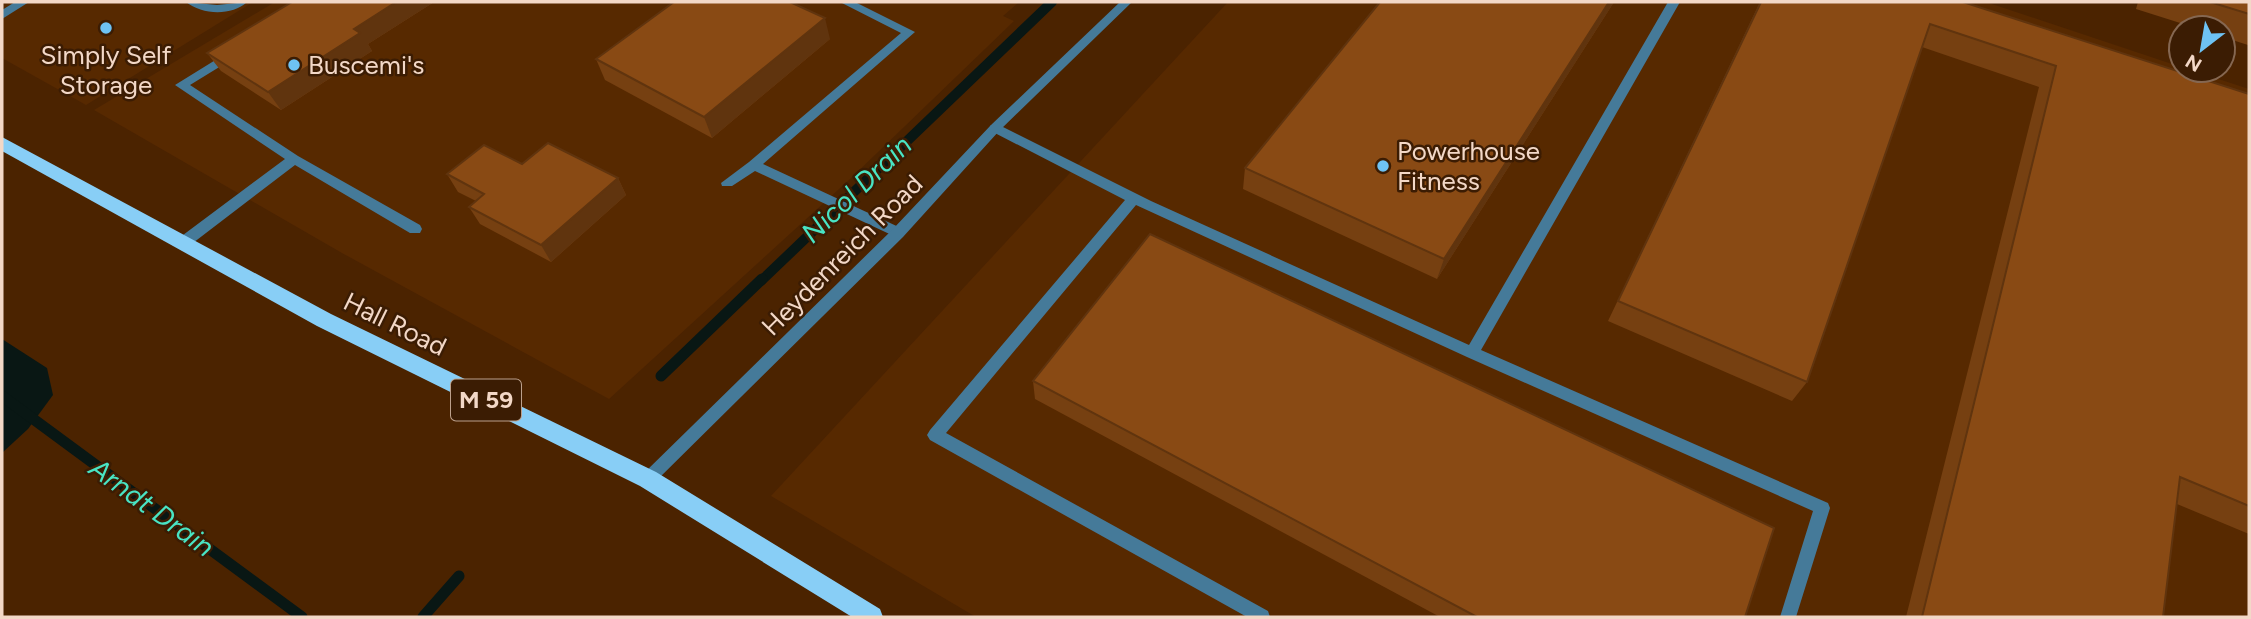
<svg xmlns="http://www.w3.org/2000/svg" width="2251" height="619" viewBox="0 0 2251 619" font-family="Figtree,sans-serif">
<rect width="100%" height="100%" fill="#4b2300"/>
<g fill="#572900">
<polygon points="2,2 253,2 86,105 2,58"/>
<polygon points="275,2 1019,2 1003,16 1014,21 850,179 609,399 342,253 94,110"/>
<polygon points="1228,2 1986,2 2181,67 2181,70 2191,70 2249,89 2249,617 976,617 771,496"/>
</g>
<polygon fill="#091714" points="2,339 47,368 53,395 28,429 2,453"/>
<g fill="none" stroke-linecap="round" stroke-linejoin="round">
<polyline stroke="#091714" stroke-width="10" points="761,281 1052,2"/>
<g stroke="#091714" stroke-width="11">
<polyline points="661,376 762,279"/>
<polyline points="2,396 302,617"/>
<polyline points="423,617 459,576"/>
</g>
<g fill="#457a99" fill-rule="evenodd">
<polygon points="15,2 29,2 2,19 2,10"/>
<path d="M186,2l31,3 30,-3c-15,14 -45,13 -61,0z"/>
<polygon points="840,2 855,2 915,32 763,164 903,229 905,233 898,238 755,171 732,186 722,186 721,183 749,162 901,33"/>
<polygon points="1668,2 1680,2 1481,350 1828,503 1830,508 1796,617 1780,617 1813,511 1467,357 1136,205 946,433 1268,611 1270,617 1247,617 930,440 927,435 930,430 1125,200 991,131 989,128 991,125 999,125 1151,201 1469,345"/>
<polygon points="230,51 236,55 234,58 190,85 298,156 420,225 422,229 420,233 410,233 295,165 189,246 179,246 177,242 179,238 285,159 175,85"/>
</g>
<polygon fill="#457a99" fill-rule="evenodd" points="1120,2 1132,2 999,131 903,237 653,484 648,486 643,484 640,479 643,474 893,229 991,125"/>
<polygon fill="#88cef6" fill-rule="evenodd" points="2,137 331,314 656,472 880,609 883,617 852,617 640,486 317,326 2,151"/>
</g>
<g fill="#764011">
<polygon points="292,2 434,2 368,44 372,51 281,110 221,71 207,53"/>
<polygon points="1380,2 1614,2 1437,279 1243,189 1245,168"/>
<polygon points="1760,2 1963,2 2249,94 2249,534 2177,504 2163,617 1906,617 2039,87 1922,47 1807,382 1792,401 1608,321"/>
<polygon points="2138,2 2249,2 2249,44 2248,45 2223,37 2223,28 2196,28 2136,9"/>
<polygon points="830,39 712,138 605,80 596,59"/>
<polygon points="522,164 618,178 626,195 551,262 480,224 469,207 476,201 458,192 447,174"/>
<polygon points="1033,381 1745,617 1440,617 1035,399"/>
</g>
<g fill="#60340e">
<polygon points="396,2 434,2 368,44 372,51 281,110 268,92 354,29"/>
<polygon points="1609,2 1614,2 1437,279 1444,259"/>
<polygon points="825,18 830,39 712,138 704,117"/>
<polygon points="618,178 626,195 551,262 541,245"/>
</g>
<g fill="#894a14" stroke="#60340e" stroke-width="2">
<polygon points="292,2 396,2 354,29 360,33 268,92 207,53"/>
<polygon points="674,2 790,2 825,18 704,117 596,59"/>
<polygon points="1380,2 1609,2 1444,259 1245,168"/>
<polygon points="1761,2 1963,2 2249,94 2249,506 2180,477 2163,617 1922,617 2056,66 1930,24 1807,382 1618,301"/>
<polygon points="2210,2 2249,2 2249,14"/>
<polygon points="548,143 618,178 541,245 469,207 484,194 447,174 484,145 522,164"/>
<polygon points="1150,234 1774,528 1745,617 1477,617 1033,381"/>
</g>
<g fill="#6ec2f3" stroke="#3b1c03" stroke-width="2.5">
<circle cx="106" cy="28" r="7"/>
<circle cx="294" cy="65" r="7"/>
<circle cx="1383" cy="166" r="7"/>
</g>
<g text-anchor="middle" stroke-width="5" stroke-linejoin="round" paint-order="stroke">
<rect fill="#3b1c03" stroke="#bca08c" stroke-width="2" x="451" y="379.5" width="70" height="41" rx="5"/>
<g font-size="24" font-weight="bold" fill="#f3d8c7">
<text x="486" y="408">M 59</text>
</g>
<g font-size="26" fill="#f3d8c7" stroke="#3b1c03" text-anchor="start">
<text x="106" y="64" text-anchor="middle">Simply Self<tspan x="106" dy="30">Storage</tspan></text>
<text x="308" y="74">Buscemi's</text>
<text x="1397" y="160">Powerhouse<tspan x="1397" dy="30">Fitness</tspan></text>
</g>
<g font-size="26" fill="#f3d8c7" stroke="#3b1c03">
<text transform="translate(842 255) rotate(-45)" y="9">Heydenreich Road</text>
<text transform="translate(395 324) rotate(26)" y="9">Hall Road</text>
</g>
<g font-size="28" font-style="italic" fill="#49e4c4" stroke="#3b1c03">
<text transform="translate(856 189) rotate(-44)" y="10">Nicol Drain</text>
<text transform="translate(152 507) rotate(36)" y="10">Arndt Drain</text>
</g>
</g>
<rect width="2251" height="619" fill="none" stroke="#f3d8c7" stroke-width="7"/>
<g transform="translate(2202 49) rotate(211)"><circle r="33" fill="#3b1c03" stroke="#856751" stroke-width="2"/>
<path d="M0-5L12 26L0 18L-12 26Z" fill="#6ec2f3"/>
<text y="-10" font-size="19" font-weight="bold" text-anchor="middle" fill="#f3d8c7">N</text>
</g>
</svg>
